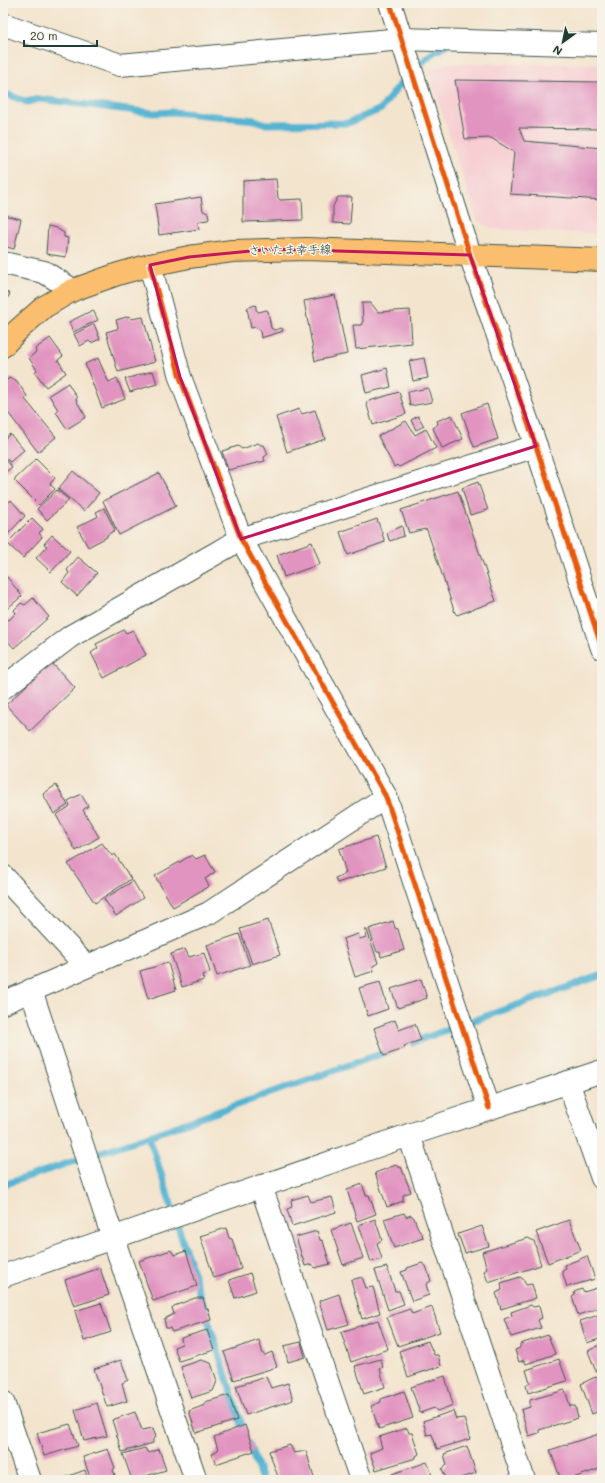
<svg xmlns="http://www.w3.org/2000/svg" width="605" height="1483" viewBox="0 0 605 1483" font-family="Mali,'Klee One',sans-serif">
<rect width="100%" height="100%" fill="#f7f3e8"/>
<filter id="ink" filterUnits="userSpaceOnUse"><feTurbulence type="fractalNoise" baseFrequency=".025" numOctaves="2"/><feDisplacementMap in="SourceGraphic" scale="8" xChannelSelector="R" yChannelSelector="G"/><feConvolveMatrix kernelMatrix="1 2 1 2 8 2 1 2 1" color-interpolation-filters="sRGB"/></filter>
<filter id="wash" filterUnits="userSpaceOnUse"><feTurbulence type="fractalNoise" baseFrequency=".012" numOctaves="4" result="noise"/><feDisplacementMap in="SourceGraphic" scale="16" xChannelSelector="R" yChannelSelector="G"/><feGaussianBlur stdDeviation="0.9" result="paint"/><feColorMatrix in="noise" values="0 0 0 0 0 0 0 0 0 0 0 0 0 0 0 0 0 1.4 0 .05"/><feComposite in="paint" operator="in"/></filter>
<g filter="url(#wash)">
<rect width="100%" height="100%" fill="#f3e4cd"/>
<polygon fill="#f7cfd3" points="449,63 602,64 602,234 493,229 477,220 428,70"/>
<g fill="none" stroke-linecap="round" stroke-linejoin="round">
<g stroke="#54b4d2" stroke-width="7">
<polyline points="3,93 27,102 39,99 153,113 173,112 255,120 266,124 348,123 381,109 403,80 431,54 445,46"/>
<polyline points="413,1042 602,975"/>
<polyline points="149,1136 245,1435"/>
<polyline points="3,1185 149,1136 392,1050"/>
<polyline points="249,1444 262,1480"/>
</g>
</g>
<g id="blocks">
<g fill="#e294c1">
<polygon points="455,80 602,82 602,129 519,128 524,141 602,148 602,200 510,194 514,152 491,138 465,139"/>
<polygon points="276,179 278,198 280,200 302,199 303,220 243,222 243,181"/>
<polygon points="201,197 203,211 208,213 209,219 208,220 200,221 198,224 199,229 159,235 155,204"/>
<polygon points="338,197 352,197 350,224 333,223 333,206"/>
<polygon points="3,215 21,219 14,249 3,246"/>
<polygon points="48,226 56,228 64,233 64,237 68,238 66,257 46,254"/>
<polygon points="3,290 10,294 3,305"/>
<polygon points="335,295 347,354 315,361 304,301"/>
<polygon points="362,303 371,303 378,312 410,310 412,343 356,349 353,325 361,325 363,321"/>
<polygon points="255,305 256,306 256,310 259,312 266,310 268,311 271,328 274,330 282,328 283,331 261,338 260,330 255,327 251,328 247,308"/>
<polygon points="93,310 98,320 73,332 69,322"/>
<polygon points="130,316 131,319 143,317 155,362 118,372 106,332 117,329 118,327 116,320"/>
<polygon points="94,324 100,339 91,343 89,341 80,346 74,334"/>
<polygon points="50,338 63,356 58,360 66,373 46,387 35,372 37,370 29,358 36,352 35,349"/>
<polygon points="98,358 108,381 109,382 117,378 125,399 102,408 85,364"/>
<polygon points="424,358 428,378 413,381 409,361"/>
<polygon points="387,368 391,387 366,393 362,375"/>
<polygon points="153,371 157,384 130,392 125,379"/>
<polygon points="9,378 16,380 27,396 25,399 56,437 38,452 3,406 3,384"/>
<polygon points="68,383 77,398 76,400 86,417 67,429 56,412 58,410 49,395"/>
<polygon points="428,388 432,402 410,406 408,392"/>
<polygon points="399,392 406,414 373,425 366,402"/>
<polygon points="487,404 498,439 474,447 462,413"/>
<polygon points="299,409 302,414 315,410 325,439 287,452 276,417"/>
<polygon points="452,415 463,439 442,448 433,428 438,424 437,421"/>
<polygon points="418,416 424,426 416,430 411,420"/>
<polygon points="406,421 415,435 426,429 436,448 399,467 397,465 394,467 378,436"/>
<polygon points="10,434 24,450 10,462 6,458 4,459 3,458 3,440"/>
<polygon points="258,443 261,445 264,445 268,454 264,457 265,461 228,470 222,451 238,446 242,449"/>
<polygon points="36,459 55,478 50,484 55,489 39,505 14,480"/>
<polygon points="6,460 12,467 3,474 3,461 4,462"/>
<polygon points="73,471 99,493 84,511 58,489"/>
<polygon points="159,473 176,506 119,535 103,501"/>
<polygon points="478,482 488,510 470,515 462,488"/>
<polygon points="57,490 69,500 47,520 37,509"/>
<polygon points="458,491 496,601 457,615 455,613 427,530 425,529 409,533 401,510"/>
<polygon points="6,500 9,502 11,500 25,516 6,536 3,533 3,503"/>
<polygon points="104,508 115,530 107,535 107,537 88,547 77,527 97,517 98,516 96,512"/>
<polygon points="32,518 43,529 39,533 42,537 23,558 7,543"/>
<polygon points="377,519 385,542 348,555 340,532"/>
<polygon points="402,526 404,536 390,541 389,540 387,533"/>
<polygon points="52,535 70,551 51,572 36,558 47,546 44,544"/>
<polygon points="312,542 320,564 284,577 277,555"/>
<polygon points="78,557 97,573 77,596 62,582 69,573 67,570"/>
<polygon points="7,577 22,596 3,612 3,580"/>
<polygon points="33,598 49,617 14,648 3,636 3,618 5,617 9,620 16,613 14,610 21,603 25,605"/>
<polygon points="124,630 126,633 133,630 146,655 104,678 91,653 98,648 96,644"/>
<polygon points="51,662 75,688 30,731 6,705"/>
<polygon points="56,785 68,805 54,814 43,794"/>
<polygon points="81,794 88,806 83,810 99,837 76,851 56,815 69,807 70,805 68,801"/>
<polygon points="376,837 386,867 337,883 335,878 346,873 339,849"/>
<polygon points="102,843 112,856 115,854 131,879 95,903 68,864"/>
<polygon points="192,855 196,859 205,855 215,872 205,879 209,886 173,907 155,876"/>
<polygon points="133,881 143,898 116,916 104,899"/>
<polygon points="268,920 280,955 252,964 240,929"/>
<polygon points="393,921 395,928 398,929 404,950 381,957 380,952 377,952 369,929"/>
<polygon points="365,930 367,930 378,963 373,966 374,971 355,977 343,939 358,934 360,939 366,937"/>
<polygon points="239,934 250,965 217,976 207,945"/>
<polygon points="185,949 189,957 204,953 210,972 203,975 202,976 204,980 182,987 171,954"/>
<polygon points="168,963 176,990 148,999 140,971"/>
<polygon points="421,979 427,998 398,1008 391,989"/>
<polygon points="380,982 388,1009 368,1016 359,988"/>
<polygon points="395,1020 399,1030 415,1024 421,1040 404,1046 405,1048 384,1056 374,1028"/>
<polygon points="396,1165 398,1167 401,1167 411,1192 403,1195 403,1201 387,1207 375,1173"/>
<polygon points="362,1184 366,1195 369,1195 376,1214 357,1221 347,1190"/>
<polygon points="308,1195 311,1202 332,1197 336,1212 292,1226 287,1209 292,1207 291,1200"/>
<polygon points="404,1213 406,1217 411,1215 414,1218 419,1231 422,1233 423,1238 394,1248 384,1219"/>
<polygon points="375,1219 382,1240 377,1243 382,1259 371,1262 359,1225"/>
<polygon points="569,1220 581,1250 548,1263 536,1232"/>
<polygon points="351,1223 363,1258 343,1265 331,1230"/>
<polygon points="482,1226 489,1246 465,1253 458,1234"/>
<polygon points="226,1228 229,1238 232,1239 241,1269 214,1278 200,1236"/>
<polygon points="317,1231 320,1240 323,1241 330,1264 315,1268 312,1264 305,1266 296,1237"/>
<polygon points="528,1238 534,1241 541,1265 488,1282 484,1271 487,1269 482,1252"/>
<polygon points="171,1250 174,1255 186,1251 197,1286 153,1301 139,1261"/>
<polygon points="587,1256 595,1279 567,1287 562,1271 566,1269 565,1265"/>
<polygon points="422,1263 426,1266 431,1281 426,1284 429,1295 412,1301 401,1272 407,1270 407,1268"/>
<polygon points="387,1267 395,1291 399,1291 404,1304 388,1310 375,1270"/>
<polygon points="100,1268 109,1295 74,1306 65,1280"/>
<polygon points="250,1273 256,1291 235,1298 229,1280"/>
<polygon points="362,1277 366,1288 373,1287 380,1313 362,1319 351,1280"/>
<polygon points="520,1277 523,1279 526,1285 532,1284 536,1298 501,1309 496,1293 502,1290 501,1283"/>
<polygon points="600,1287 602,1294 602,1307 578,1315 572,1297 575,1295 574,1292 582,1289 584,1292"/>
<polygon points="339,1294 349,1324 328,1330 319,1301"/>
<polygon points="195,1298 203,1298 206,1308 208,1309 211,1320 172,1332 170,1328 166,1328 164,1319 174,1314 172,1308 174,1306"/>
<polygon points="101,1303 111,1332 84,1341 75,1311"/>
<polygon points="531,1305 533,1307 539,1306 542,1318 538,1320 541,1328 511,1337 504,1319 512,1316 511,1312"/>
<polygon points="432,1307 440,1332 398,1346 387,1317 410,1309 412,1314"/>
<polygon points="602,1314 602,1338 587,1343 580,1321"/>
<polygon points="378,1320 388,1349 351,1362 341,1332"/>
<polygon points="207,1330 214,1350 179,1361 174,1347 182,1344 181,1338"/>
<polygon points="548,1335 555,1354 526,1364 524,1360 519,1362 515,1350 520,1348 520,1344"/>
<polygon points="259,1340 263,1354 265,1355 272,1352 277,1367 234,1380 224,1352"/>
<polygon points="428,1341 434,1355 438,1355 441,1366 408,1377 399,1351"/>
<polygon points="301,1342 305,1357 288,1362 284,1346"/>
<polygon points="602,1344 602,1370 596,1372 588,1351"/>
<polygon points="381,1359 383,1367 380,1369 385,1387 364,1394 355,1366"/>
<polygon points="559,1359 567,1381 528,1393 526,1385 530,1383 526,1370"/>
<polygon points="121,1360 128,1380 122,1383 127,1401 107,1407 94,1369"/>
<polygon points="201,1360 211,1363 217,1381 213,1391 191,1398 181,1367"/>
<polygon points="445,1376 453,1405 437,1411 434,1408 420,1413 411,1387"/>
<polygon points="602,1376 602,1410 592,1414 581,1384 593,1378"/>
<polygon points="266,1377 271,1388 288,1383 293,1400 246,1415 236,1386"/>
<polygon points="565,1390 570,1406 575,1406 578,1418 539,1430 539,1433 529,1436 521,1410 530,1407 530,1400"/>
<polygon points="404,1391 413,1418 379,1429 371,1406 381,1402 381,1399"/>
<polygon points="229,1395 237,1420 196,1433 189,1411 205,1405 205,1402"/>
<polygon points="97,1403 107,1436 84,1441 75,1410"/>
<polygon points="453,1411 456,1419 464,1418 470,1439 437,1449 432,1434 427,1435 423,1421"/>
<polygon points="135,1412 142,1430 153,1428 156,1437 153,1439 153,1443 122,1452 112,1420"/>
<polygon points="70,1424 78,1446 44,1456 37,1433"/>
<polygon points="245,1425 254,1451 216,1464 212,1454 218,1450 214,1437"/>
<polygon points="407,1428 409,1433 412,1433 419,1454 416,1456 416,1458 376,1470 370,1453 382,1448 379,1437"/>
<polygon points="602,1433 602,1468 567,1480 561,1480 550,1450"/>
<polygon points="290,1445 294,1453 306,1451 315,1480 279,1480 269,1451"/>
<polygon points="467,1446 476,1473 455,1480 447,1480 442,1469 447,1465 444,1454"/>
<polygon points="145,1448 148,1453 159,1449 166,1470 132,1480 123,1454"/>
<polygon points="108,1449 115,1468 113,1470 117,1480 91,1480 83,1457"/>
<polygon points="427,1462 433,1478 431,1480 394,1480 392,1474"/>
<polygon points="85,1470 88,1480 58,1480"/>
</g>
</g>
</g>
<g filter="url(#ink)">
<use href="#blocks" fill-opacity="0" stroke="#3f564b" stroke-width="1"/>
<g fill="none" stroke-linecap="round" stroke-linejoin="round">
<g stroke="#3f564b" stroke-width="24">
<g id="minor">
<polyline points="390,3 470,255 536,446 602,648"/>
<polyline points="3,24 120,65 402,39 602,45"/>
<polyline points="3,263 44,272 73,290"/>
<polyline points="150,265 180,377 241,539 386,797 489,1108"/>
<polyline points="3,688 71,636 241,539 536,446"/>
<polyline points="3,876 86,966"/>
<polyline points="31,990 113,1238 196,1480"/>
<polyline points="3,1003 209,913 386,797"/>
<polyline points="568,1082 602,1178"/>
<polyline points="409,1135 524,1480"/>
<polyline points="261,1186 361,1480"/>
<polyline points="3,1276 409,1135 602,1071"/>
<polyline points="3,1402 30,1480"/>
</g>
</g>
<g stroke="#3f564b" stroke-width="24">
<polyline id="primary" points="3,346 17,331 44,307 73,290 118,274 150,265 189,257 232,251 306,249 602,260"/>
</g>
<use href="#minor" stroke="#fff" stroke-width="22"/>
<use href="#primary" stroke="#fbbd6e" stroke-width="22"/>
<g stroke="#f7f3e8" stroke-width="8">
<g id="cycleway">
<polyline points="390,3 470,255 536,446 602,648"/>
<polyline points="150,265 180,377 241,539 386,797 489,1108"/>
</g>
</g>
<use href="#cycleway" stroke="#e8590c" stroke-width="5"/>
</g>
</g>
<path fill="none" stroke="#c2185b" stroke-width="3" stroke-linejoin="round" d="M271,249l199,6 66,191 -295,93 -61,-162 -30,-112 39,-8z"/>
<g text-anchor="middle" stroke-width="3" stroke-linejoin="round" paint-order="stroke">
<g font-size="12" fill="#1f3d34" stroke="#f7f3e8">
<text transform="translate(290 250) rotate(-1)" y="4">さいたま幸手線</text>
</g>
</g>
<rect width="605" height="1483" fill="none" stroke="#f7f3e8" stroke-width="16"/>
<g transform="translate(563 42) rotate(213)" stroke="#f7f3e8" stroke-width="3" paint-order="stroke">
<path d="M0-3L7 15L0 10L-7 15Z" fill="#1f3d34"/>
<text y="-6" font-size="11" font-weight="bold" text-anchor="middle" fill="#1f3d34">N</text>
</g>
<path d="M24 40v6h73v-6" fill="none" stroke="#1f3d34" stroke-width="2"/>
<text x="30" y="40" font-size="12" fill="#1f3d34" stroke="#f7f3e8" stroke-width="3" paint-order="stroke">20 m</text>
</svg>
